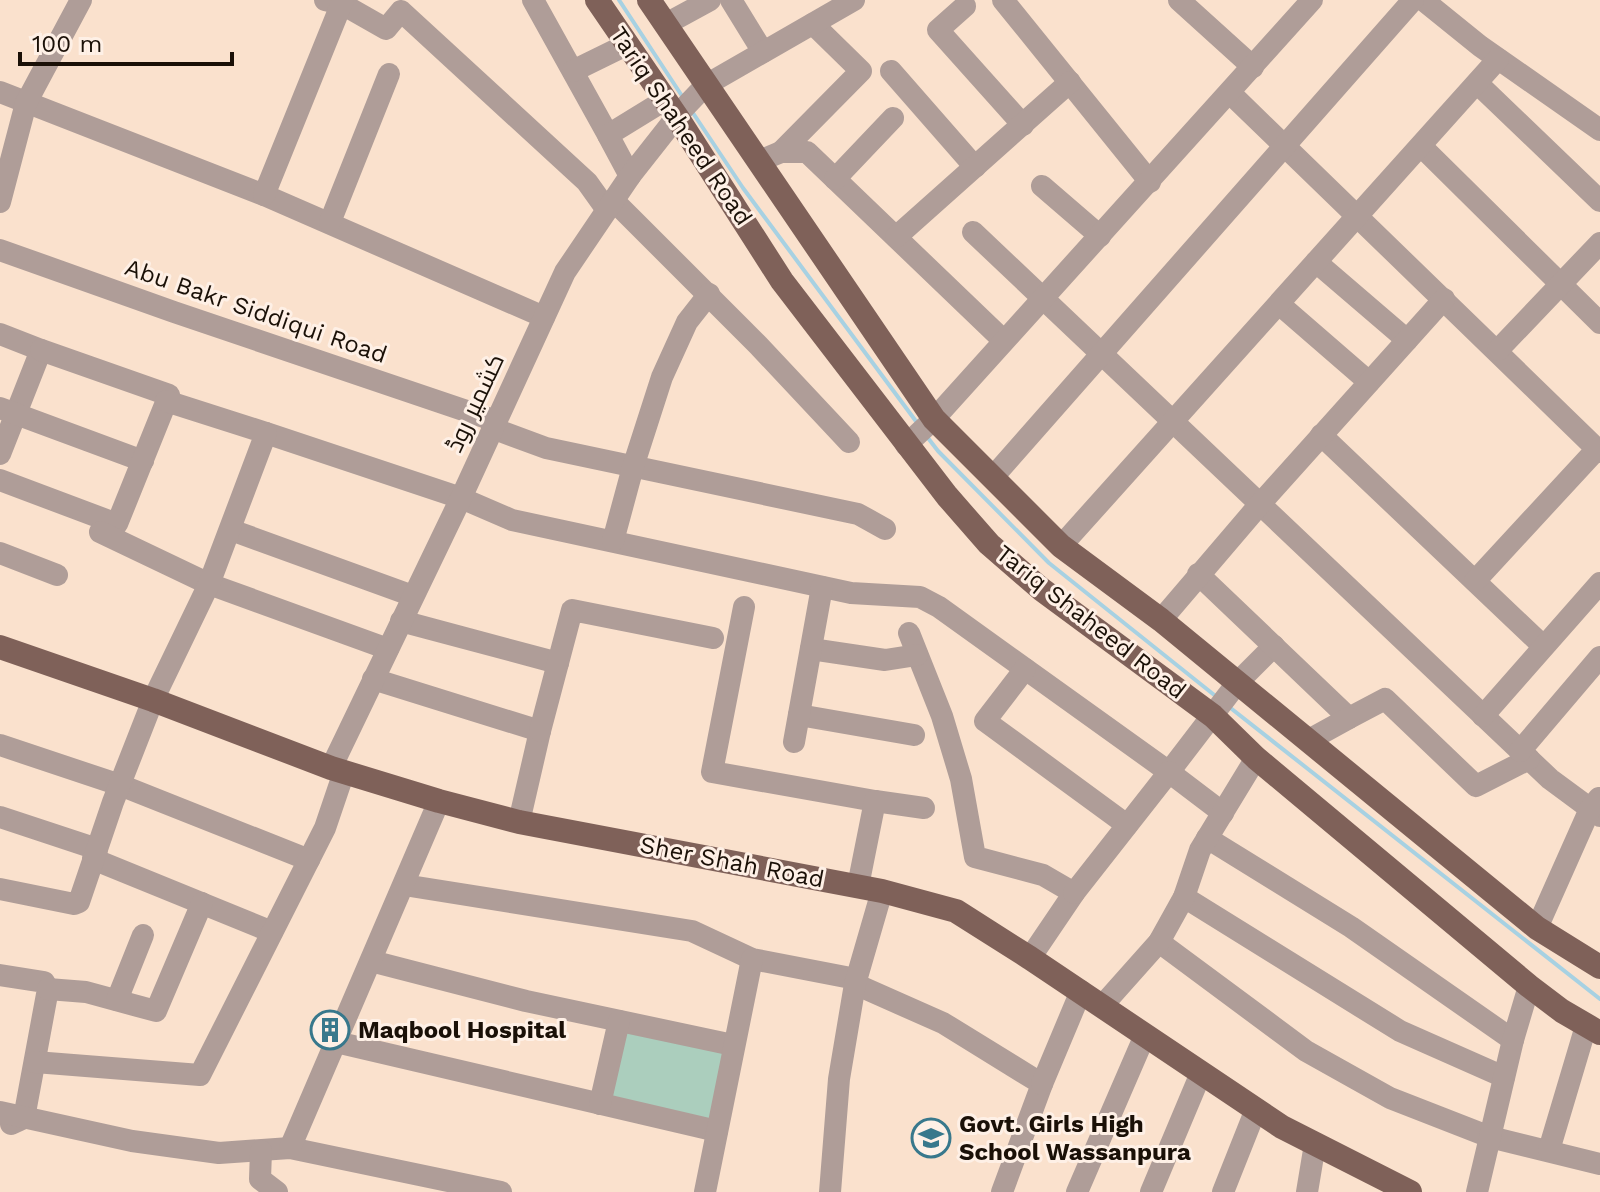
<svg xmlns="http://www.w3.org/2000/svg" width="1600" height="1192" viewBox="0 0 1600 1192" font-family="'Work Sans',Cairo,sans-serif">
<rect width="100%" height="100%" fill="#fae1cd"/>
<polygon fill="#abcebd" points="619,1021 733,1045 717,1131 600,1104"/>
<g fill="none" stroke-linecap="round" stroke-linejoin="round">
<g stroke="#a7d1e2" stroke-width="4">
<polyline points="619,0 684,99"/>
<polyline points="691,110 743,188 918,424"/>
<polyline points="928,438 938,451 1049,563 1218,698"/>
<polyline points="1228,706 1600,999"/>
</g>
<g stroke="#af9d98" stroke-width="22">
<polyline points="325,0 342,4 386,29 401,11 587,182 607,210"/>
<polyline points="533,0 608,135"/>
<polyline points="731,0 763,52"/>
<polyline points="1003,0 1150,182"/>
<polyline points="1179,0 1253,67"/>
<polyline points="1423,0 1480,46 1600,130"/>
<polyline points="965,6 938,30 1023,125"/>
<polyline points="666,24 710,0"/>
<polyline points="573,71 626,45"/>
<polyline points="891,71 975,167"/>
<polyline points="1477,83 1600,201"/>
<polyline points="0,92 264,195 544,317"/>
<polyline points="1230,93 1600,452"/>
<polyline points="1421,146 1600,323"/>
<polyline points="781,152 861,71 813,24"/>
<polyline points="759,161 781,152 807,152 1003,340"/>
<polyline points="630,176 608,135 665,100"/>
<polyline points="835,179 893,118"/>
<polyline points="1042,186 1100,236"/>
<polyline points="264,195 343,0"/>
<polyline points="613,200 758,345 849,442"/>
<polyline points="0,202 26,103 81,0"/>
<polyline points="330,222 389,74"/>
<polyline points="973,232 1550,779 1600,816"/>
<polyline points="896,237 1070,82"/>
<polyline points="0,250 174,312 496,421"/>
<polyline points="1316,262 1407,340"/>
<polyline points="1279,304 1369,382"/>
<polyline points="0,334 41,350 0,454"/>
<polyline points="1498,350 1600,243"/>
<polyline points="0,408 143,461"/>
<polyline points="492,428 546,448 858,514 885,529"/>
<polyline points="266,433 461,498 512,520 851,593 920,597 939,607 1169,772 1238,682 1274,646"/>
<polyline points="1321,435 1543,646"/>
<polyline points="906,445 934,419 1312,0"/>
<polyline points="993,477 1413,0"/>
<polyline points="0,480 117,524 169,395 41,350"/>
<polyline points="231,530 413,596"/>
<polyline points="100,532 209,584 388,649"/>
<polyline points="613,541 633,467 662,377 687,322 709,294"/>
<polyline points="1061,546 1498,59"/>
<polyline points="0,553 57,575"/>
<polyline points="1198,574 1349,718 1385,699 1476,786 1529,759"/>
<polyline points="1475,581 1597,449"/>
<polyline points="744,607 712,772 875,801"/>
<polyline points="1161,620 1260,504 1444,299"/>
<polyline points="401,621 558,663"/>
<polyline points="909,633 942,716 961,779 975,857 1043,875 1074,893 1030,958"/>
<polyline points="811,649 885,660 917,655"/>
<polyline points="1025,669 985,721 1127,825"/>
<polyline points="373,679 540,731 519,822"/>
<polyline points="799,715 914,735"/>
<polyline points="1483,716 1600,583"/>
<polyline points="540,731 572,610 713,638"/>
<polyline points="1309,740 1349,718"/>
<polyline points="794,742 822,587"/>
<polyline points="0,745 120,785 309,860"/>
<polyline points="1520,751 1600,657"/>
<polyline points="331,768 461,498 565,272 630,176 682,110 706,85 854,0"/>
<polyline points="0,817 97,849"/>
<polyline points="1207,838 1351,927 1513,1040"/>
<polyline points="93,859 272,932"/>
<polyline points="404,885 692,931 752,959 856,979"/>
<polyline points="858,886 875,801 924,808"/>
<polyline points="0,889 74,904 79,902 113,802 153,700 209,584 266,433 166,401"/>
<polyline points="1074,893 1169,772 1223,813"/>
<polyline points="1184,897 1400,1031 1504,1077"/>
<polyline points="1537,928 1590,809 1599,798"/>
<polyline points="1159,942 1306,1051 1390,1098 1490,1137 1600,1164"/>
<polyline points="371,961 526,1001 733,1045"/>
<polyline points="0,975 44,982 48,989 24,1118 11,1124"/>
<polyline points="855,984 943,1023 1042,1084 1002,1192"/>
<polyline points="48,989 86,992 156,1011 202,903"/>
<polyline points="117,1000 143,935"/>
<polyline points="1102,1006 1159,942 1184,897 1200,850 1256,758"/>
<polyline points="336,1042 717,1131"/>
<polyline points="35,1062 200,1075 325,828 344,772"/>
<polyline points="1042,1084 1081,991"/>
<polyline points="600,1104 619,1021"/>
<polyline points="0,1112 132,1141 219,1153 290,1148 501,1192"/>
<polyline points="290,1148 439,801"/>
<polyline points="1549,1150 1586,1026"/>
<polyline points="261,1151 260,1179 277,1192"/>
<polyline points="705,1192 752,959"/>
<polyline points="830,1192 839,1079 855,984 882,891"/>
<polyline points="1077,1192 1145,1035"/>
<polyline points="1151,1192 1201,1073"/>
<polyline points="1223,1192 1256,1109"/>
<polyline points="1307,1192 1315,1144"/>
<polyline points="1477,1192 1513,1040 1529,986"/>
</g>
<g stroke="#7f6159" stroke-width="24">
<polyline points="597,0 677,117 782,281 947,496 989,544 1041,589 1213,716 1256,758 1529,986 1562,1011 1600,1033"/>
<polyline points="649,0 934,419 1061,546 1161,620 1537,928 1600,967"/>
<polyline points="0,647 153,700 331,768 439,801 519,822 882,891 956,911 1030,958 1282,1127 1410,1192"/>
</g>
</g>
<defs>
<g id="building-ring" transform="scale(2)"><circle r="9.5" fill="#fef0e6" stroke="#38788c" stroke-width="1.5"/><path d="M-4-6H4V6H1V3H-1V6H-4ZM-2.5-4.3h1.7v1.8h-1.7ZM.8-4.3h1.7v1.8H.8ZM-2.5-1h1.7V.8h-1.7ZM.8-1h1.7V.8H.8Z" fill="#38788c"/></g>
<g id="school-ring" transform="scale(2)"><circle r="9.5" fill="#fef0e6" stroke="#38788c" stroke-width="1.5"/><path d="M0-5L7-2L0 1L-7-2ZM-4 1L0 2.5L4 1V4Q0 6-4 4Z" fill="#38788c"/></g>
</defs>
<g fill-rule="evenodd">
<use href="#building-ring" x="330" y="1030"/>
<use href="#school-ring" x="931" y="1138"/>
</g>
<g text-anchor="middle" stroke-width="6" stroke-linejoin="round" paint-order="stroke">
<g font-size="24" fill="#1a1007" stroke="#fef0e6">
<text transform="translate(681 126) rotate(56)" y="8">Tariq Shaheed Road</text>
<text transform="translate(256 311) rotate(19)" y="8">Abu Bakr Siddiqui Road</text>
<text transform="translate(475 403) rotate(-65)" y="8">کشمیر روڈ</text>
<text transform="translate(1091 622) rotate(38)" y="8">Tariq Shaheed Road</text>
<text transform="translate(732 862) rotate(11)" y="8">Sher Shah Road</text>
</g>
<g font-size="24" font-weight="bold" fill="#1a1007" stroke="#fef0e6" text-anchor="start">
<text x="358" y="1038">Maqbool Hospital</text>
<text x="959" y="1132">Govt. Girls High<tspan x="959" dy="28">School Wassanpura</tspan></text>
</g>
</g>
<path d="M20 52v12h212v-12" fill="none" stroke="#1a1007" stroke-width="4"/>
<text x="32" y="52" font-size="24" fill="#1a1007" stroke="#fef0e6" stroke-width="6" paint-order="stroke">100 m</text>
</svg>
